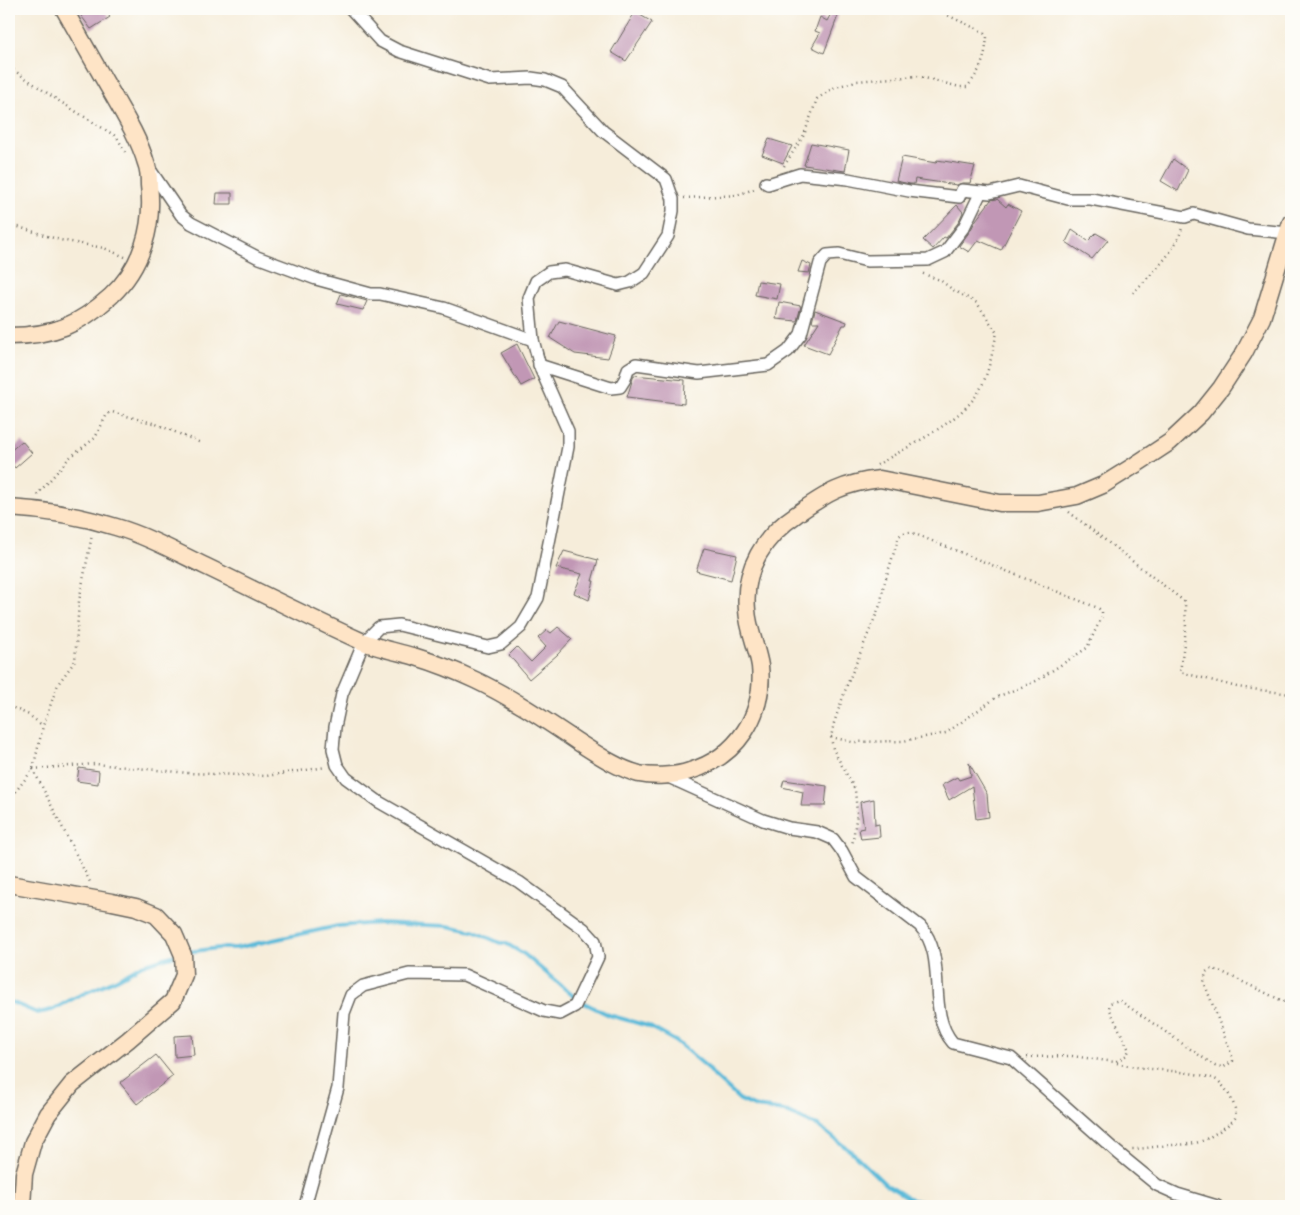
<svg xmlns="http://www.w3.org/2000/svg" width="1300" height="1215" viewBox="0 0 1300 1215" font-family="'Playpen Sans',sans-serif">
<rect width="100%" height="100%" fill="#fdfcf7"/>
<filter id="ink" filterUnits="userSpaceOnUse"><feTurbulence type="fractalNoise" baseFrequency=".02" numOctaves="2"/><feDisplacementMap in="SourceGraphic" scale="10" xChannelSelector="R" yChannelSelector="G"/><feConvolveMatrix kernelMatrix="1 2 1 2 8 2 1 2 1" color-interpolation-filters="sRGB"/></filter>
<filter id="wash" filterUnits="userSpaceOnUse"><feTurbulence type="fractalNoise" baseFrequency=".0096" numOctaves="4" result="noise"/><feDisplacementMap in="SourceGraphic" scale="20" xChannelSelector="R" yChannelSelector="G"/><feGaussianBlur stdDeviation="1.12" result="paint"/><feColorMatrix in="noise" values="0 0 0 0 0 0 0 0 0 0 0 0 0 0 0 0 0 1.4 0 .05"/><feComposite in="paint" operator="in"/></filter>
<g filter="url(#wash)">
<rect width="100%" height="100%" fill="#f6edda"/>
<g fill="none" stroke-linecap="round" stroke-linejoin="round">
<g stroke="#5bbad9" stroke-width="4">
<polyline points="187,952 219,948 236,948 338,926 380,923 448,926 473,931 500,943 505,943 524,954 578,1000 609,1015 648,1026 677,1042 708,1068 714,1076 740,1100 756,1107 784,1111 818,1126 853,1153 885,1184 912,1200 945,1206"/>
<polyline points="9,1001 37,1013 52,1010 76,997 117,979 142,965 178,954"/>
</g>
</g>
<g id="blocks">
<g fill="#c197b5">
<polygon points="76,9 103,9 110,17 91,29"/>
<polygon points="833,10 839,13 824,53 812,47 820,33 815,31 820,17 827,21"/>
<polygon points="635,12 652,22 626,61 611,52"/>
<polygon points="769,139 792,146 783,163 762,155"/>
<polygon points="811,143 849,150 845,171 804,165"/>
<polygon points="902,157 936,163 937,160 975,166 970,183 962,183 957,185 915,179 914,184 910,184 896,181"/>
<polygon points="1173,159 1188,170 1178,191 1161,181"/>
<polygon points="217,193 232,193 232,204 216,204"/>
<polygon points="997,199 1006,207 1008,204 1021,211 1001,250 978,240 969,252 959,246 970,231 976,220 991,200"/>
<polygon points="957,205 963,212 958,223 946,238 944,237 933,249 923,240"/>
<polygon points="1072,230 1088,241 1096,233 1108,240 1092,259 1066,242"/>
<polygon points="802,261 811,265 809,273 798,272"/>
<polygon points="758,281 780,284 777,299 755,295"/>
<polygon points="341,294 367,301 363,310 337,304"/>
<polygon points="779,302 801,306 797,321 776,319"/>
<polygon points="815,310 847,322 846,325 843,325 828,354 804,345 819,322 812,322"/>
<polygon points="559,321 616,336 608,358 575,354 550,338"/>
<polygon points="517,344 534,379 521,386 501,353"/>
<polygon points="634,375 685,380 684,404 627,397"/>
<polygon points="22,441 32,453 15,468 9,460 9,452"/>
<polygon points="704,548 737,555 731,580 696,571"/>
<polygon points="564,551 598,560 592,581 594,581 589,600 574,593 582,574 556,568"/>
<polygon points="558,627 572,639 557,655 529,679 509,655 517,647 531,662 546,647 538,638 547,630 551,633"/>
<polygon points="969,763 987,794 989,817 976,819 972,786 949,800 942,785 957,777 959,780 971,776"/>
<polygon points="79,768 99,771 98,784 77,781"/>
<polygon points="784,780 827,786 825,806 801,806 803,792 782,787"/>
<polygon points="874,799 875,825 879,824 880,837 861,839 859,829 864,828 860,802"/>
<polygon points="192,1035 194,1055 175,1057 174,1036"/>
<polygon points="156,1055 173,1076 137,1104 120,1083"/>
</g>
</g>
</g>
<g filter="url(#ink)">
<use href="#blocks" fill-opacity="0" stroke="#68655e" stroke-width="1"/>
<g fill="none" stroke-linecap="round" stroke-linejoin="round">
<g stroke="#68655e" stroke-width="14">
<g id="street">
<polyline points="149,168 181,215 191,223 257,257 316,279 371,294 380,294 444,308 533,340"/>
<polyline points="766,183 768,184 800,174 848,179 909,191 959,197 962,190 990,193 1019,186 1068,199 1091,199 1185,217 1194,214 1248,229 1288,233"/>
<polyline points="539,365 611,388 620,387 625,379 628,369 636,364 699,373 768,365 788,351 801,334 820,263 827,255 839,254 867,261 928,260 945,252 964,227 981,192"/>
<path d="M666,776l97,44 26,8 28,4 16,7 9,12 14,26 64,49c29,32 5,85 33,117l58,15 107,95 39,32 20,9 40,12"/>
<polyline points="305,1206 338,1088 344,1013 351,995 363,986 409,974 464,975 544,1011 560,1014 575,1006 598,957 595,941 584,929 519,882 379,802 346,778 337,765 333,749 335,727 342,694 364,642 379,627 399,625 488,647 501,644 521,627 538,598 568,447 568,431 541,370 533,340 529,298 536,281 549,272 565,270 618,285 630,282 644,273 668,236 673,211 673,199 666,179 603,131 562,87 545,80 531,78 490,80 399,51 380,41 351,9"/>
</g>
</g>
<g stroke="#68655e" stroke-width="19">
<g id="secondary">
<path d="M9,336c44,0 70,-11 102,-40 31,-29 43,-70 38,-111 0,-7 0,-15 -3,-22 -7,-24 -21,-47 -33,-68 -17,-29 -33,-58 -49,-86"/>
<path d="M9,508c36,2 72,8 107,19 31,9 60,25 89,39 52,25 103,51 156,75 17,7 37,11 55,16 20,6 40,14 59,23 36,17 70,40 103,62 19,12 39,26 61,32 15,3 37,2 51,-3 47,-14 75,-56 70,-105 -3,-19 -12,-37 -13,-56 -4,-41 17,-74 50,-96 30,-21 46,-31 83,-35l120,24h38l39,-7 26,-11 32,-20 35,-23 31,-29 20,-25 23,-35 18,-35 29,-96"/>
<polyline points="9,884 112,902 136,907 156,915 174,934 183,955 184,975 173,1001 128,1040 72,1084 48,1114 33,1142 24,1174 22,1206"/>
</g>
</g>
<g stroke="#68655e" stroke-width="2.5" stroke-dasharray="1 4" stroke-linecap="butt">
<polyline points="9,67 59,101 117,137 125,152"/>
<path d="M784,166l20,-31 13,-36 16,-11 23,-7 61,-5 43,11h7c14,-17 18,-28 20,-50l-4,-5 -36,-17 -2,-6"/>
<polyline points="684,198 737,195 757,188"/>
<polyline points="9,224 60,240 104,248 125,257"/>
<path d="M1133,293c18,-19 42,-40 49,-65"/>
<path d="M877,465c31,-19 84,-43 102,-74 10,-17 13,-39 18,-58l-20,-30 -24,-13 -13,-10 -19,-7"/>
<polyline points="37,495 69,458 95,438 107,414 112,412 156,424 201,443"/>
<polyline points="1069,512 1185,602 1186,629 1180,672 1237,687 1291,694"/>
<polyline points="9,706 29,715 43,726"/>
<polyline points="831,737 852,742 903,741 946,733 997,697 1036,681 1087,648 1102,616 1102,611 1098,608 910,532 903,533 899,536 883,588 881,603 847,685 834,723 831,737 833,749 855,790 857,813 852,846"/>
<polyline points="33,769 95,764 188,773 266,776 326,767"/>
<polyline points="33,769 91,884"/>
<polyline points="9,800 33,769 43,726 58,684 75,661 79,601 92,535"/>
<polyline points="1027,1057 1072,1056 1115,1062 1127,1055 1129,1050 1109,1008 1110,1003 1119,1000 1215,1066 1224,1067 1233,1061 1232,1056 1204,982 1206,972 1210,969 1220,971 1291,1005"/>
<path d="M1117,1063c8,2 17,4 26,5 15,2 66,5 75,13 7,5 21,27 17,37 -4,6 -24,19 -31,22 -13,6 -28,4 -42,6 -11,1 -19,3 -30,3"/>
</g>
<use href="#street" stroke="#fff" stroke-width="11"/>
<use href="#secondary" stroke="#fee4c6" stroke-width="16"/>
</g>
</g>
<rect width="1300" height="1215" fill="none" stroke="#fdfcf7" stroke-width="30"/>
</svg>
